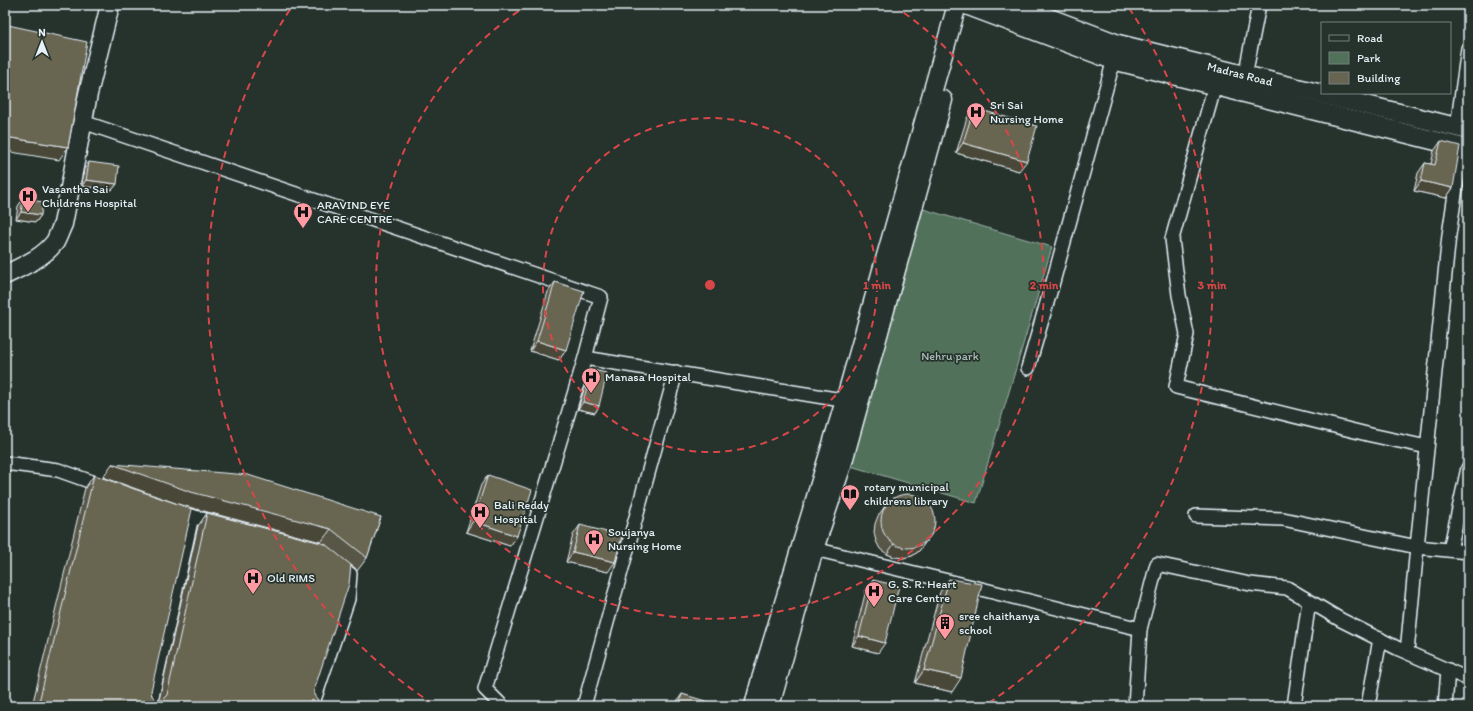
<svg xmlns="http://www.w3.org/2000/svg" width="1473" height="711" viewBox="0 0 1473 711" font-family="Itim,sans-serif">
<rect width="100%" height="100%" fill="#26332d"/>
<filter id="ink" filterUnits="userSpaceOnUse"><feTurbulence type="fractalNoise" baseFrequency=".025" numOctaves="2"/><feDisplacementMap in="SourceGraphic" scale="8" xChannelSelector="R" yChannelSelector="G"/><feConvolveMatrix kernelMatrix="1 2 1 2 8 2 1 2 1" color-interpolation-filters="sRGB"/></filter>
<g filter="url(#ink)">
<polygon fill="#51715a" stroke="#9cb1a9" points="923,209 1052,247 976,503 847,465"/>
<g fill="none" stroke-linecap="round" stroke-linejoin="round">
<g stroke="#e8f1f8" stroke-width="16">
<g id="minor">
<polyline points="1245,76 1259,5"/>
<polyline points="1215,85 1172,239 1179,295 1187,334 1176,387 1371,435 1427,447"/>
<polyline points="83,122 601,297 585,358 485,689 502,706"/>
<polyline points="1457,128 1468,48"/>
<polyline points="585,358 854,402"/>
<polyline points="1028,368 1053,282 1116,52"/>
<polyline points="5,463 58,470 106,487"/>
<polyline points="173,511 220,524"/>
<polyline points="1196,516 1283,519 1417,547 1449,235 1462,147"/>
<polyline points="806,547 977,588 1140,629 1135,706"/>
<polyline points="1450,550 1468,468"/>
<polyline points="1140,629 1157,564 1250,584 1287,588 1341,620 1399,649 1468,679"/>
<polyline points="1407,652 1417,547 1468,552"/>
<polyline points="150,706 192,516"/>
<polyline points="312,706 348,599 350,574 345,571"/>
<polyline points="584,706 676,372"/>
<polyline points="1294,706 1309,601"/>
<polyline points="1368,706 1380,639"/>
<polyline points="1445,706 1448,670"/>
</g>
</g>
<g stroke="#e8f1f8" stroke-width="21">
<g id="secondary">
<polyline points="966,5 1113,60 1468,149"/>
<polyline points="1015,5 1118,44 1468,130"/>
<path d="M5,275c18,-9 38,-17 50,-33 3,-5 5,-12 8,-18l25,-130 22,-89"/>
<polyline points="754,706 761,679 845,401 957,5"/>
<polyline points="770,706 814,549 842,465 943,100"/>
</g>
</g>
<use href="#minor" stroke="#26332d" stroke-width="13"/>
<use href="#secondary" stroke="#26332d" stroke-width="18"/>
</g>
<g fill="#595746" stroke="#e8f1f8">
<polygon points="974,108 1019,171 956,153 967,118"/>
<polygon points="1441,141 1453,188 1446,198 1414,191 1418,173 1425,163 1431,164 1434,151"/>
<polygon points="89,162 117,184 112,190 82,186 84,169"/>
<polygon points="23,199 41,215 36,222 16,219 18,206"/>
<polygon points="555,282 566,350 559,360 530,351 548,292"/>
<polygon points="592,370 599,406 595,413 578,409 588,377"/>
<polygon points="94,475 151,691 152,696 157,701 159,700 198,526 207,513 323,544 321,542 181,505 103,477 381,517 367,558 357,571 355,568 351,565 314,690 314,695 316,706 32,706 85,488"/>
<polygon points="488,475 517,536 510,546 466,532 481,485"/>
<polygon points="885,506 932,533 919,551 912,556 903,558 895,557 887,554 880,549 876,541 874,533 875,524 878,516"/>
<polygon points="580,525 608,572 566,562 573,535"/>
<polygon points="949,579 952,692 915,683 940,592"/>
<polygon points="873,580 878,653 852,646 866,590"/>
<polygon points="682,694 714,706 674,706 675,704"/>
</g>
<g fill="#484739" stroke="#e8f1f8">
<polygon points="5,137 68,147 59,160 5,151"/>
<polygon points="963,143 1027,161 1019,171 956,153"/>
<polygon points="86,180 117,184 112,190 82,186"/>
<polygon points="1421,181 1453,188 1446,198 1414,191"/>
<polygon points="21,212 41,215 36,222 16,219"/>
<polygon points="537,341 566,350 559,360 530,351"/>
<polygon points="583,402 599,406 595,413 578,409"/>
<polygon points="112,464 331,529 321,542 181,505 103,477"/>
<polygon points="473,521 517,536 510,546 466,532"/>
<polygon points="932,533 919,551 912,556 903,558 895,557 887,554 894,544"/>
<polygon points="573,552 615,562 608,572 566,562"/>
<polygon points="859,636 885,643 878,653 852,646"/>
<polygon points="924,670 961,678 952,692 915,683"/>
</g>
<g fill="#676551" stroke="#e8f1f8">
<polygon points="8,25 87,42 68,147 5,137 5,32"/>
<polygon points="974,108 1037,126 1027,161 963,143"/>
<polygon points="1441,141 1460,146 1453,188 1421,181 1425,163 1435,165"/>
<polygon points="89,162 119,166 117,184 86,180"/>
<polygon points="23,199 43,202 41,215 21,212"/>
<polygon points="555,282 584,291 566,350 537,341"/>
<polygon points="592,370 607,373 599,406 583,402"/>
<polygon points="112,464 248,475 381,517 367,558 364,555 331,529 191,492"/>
<polygon points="94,475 192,509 151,691 152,696 157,701 162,700 167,695 207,513 325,544 351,565 349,584 314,690 314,695 318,700 316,706 38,706"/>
<polygon points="488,475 532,490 517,536 473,521"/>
<circle cx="908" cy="521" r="27"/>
<polygon points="580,525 622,536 615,562 573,552"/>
<polygon points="949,579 982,584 961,678 924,670"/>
<polygon points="873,580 899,586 885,643 859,636"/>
<polygon points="682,694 715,704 714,706 678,706"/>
</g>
</g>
<g fill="none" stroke="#d94647" stroke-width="2" stroke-dasharray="7 5">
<circle cx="710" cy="285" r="167"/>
<path d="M894 6A334 334 0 1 1 526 6"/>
<path d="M433 704A502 502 0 0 1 291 8M1129 8A502 502 0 0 1 987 704"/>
</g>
<defs>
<g id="hospital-pin" transform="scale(1)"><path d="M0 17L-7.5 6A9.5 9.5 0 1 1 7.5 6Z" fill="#ff9aa2" stroke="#26332d"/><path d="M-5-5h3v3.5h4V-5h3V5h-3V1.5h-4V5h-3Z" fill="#111"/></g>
<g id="library-pin" transform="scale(1)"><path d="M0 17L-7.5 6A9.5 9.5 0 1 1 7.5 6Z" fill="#ff9aa2" stroke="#26332d"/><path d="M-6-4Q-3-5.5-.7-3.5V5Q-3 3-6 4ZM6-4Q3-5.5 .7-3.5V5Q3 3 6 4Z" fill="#111"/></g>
<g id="building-pin" transform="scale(1)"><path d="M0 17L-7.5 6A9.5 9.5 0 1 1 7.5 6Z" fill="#ff9aa2" stroke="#26332d"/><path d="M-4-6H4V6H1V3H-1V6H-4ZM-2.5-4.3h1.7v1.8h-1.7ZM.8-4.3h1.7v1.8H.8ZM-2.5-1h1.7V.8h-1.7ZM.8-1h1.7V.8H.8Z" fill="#111"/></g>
</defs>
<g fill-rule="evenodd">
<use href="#hospital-pin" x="976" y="112"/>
<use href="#hospital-pin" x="28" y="196"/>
<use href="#hospital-pin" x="303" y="212"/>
<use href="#hospital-pin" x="591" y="377"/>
<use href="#library-pin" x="850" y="494"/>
<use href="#hospital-pin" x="480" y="512"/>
<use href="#hospital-pin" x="594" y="539"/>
<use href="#hospital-pin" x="253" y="578"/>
<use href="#hospital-pin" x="874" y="591"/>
<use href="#building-pin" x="945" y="623"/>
</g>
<g text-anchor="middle" stroke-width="3.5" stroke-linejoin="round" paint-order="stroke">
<g font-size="12" fill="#e8f1f8" stroke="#26332d">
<text transform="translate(1240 74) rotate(14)" y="4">Madras Road</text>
</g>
<g font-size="12" fill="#e8f1f8" stroke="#26332d" text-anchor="start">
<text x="990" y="109">Sri Sai<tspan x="990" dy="14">Nursing Home</tspan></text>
<text x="42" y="193">Vasantha Sai<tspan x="42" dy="14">Childrens Hospital</tspan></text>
<text x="317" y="209">ARAVIND EYE<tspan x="317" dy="14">CARE CENTRE</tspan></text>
<text x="605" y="381">Manasa Hospital</text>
<text x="864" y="491">rotary municipal<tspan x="864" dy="14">childrens library</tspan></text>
<text x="494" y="509">Bali Reddy<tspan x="494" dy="14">Hospital</tspan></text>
<text x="608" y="536">Soujanya<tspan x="608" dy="14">Nursing Home</tspan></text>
<text x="267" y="582">Old RIMS</text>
<text x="888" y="588">G. S. R. Heart<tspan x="888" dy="14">Care Centre</tspan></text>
<text x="959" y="620">sree chaithanya<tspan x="959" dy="14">school</tspan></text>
</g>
<g font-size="12" fill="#acbeb9" stroke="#26332d">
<text x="950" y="360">Nehru park</text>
</g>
</g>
<circle cx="710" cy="285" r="6" fill="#d94647" stroke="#26332d" stroke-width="2"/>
<g font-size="12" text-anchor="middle" font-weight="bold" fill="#d94647" stroke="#26332d" stroke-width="3.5" stroke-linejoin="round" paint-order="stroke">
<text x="877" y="289">1 min</text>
<text x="1044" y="289">2 min</text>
<text x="1212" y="289">3 min</text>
</g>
<rect width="1473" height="711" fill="none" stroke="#26332d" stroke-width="20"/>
<rect x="10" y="10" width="1453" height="691" fill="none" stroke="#e8f1f8" stroke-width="1.5" filter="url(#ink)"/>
<rect x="1321" y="22" width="130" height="72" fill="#26332d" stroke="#747f7e"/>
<rect x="1329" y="35" width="20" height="6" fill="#26332d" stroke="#747f7e"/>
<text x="1357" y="42" font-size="12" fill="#e8f1f8">Road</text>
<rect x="1329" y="52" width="20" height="12" fill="#51715a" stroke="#747f7e"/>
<text x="1357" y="62" font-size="12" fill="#e8f1f8">Park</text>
<rect x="1329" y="72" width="20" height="12" fill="#676551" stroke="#747f7e"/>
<text x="1357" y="82" font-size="12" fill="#e8f1f8">Building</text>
<g transform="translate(42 42)" stroke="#26332d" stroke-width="3" paint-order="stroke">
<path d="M0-3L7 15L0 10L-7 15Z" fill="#e8f1f8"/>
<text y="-6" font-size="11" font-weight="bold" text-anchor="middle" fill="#e8f1f8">N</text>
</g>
</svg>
